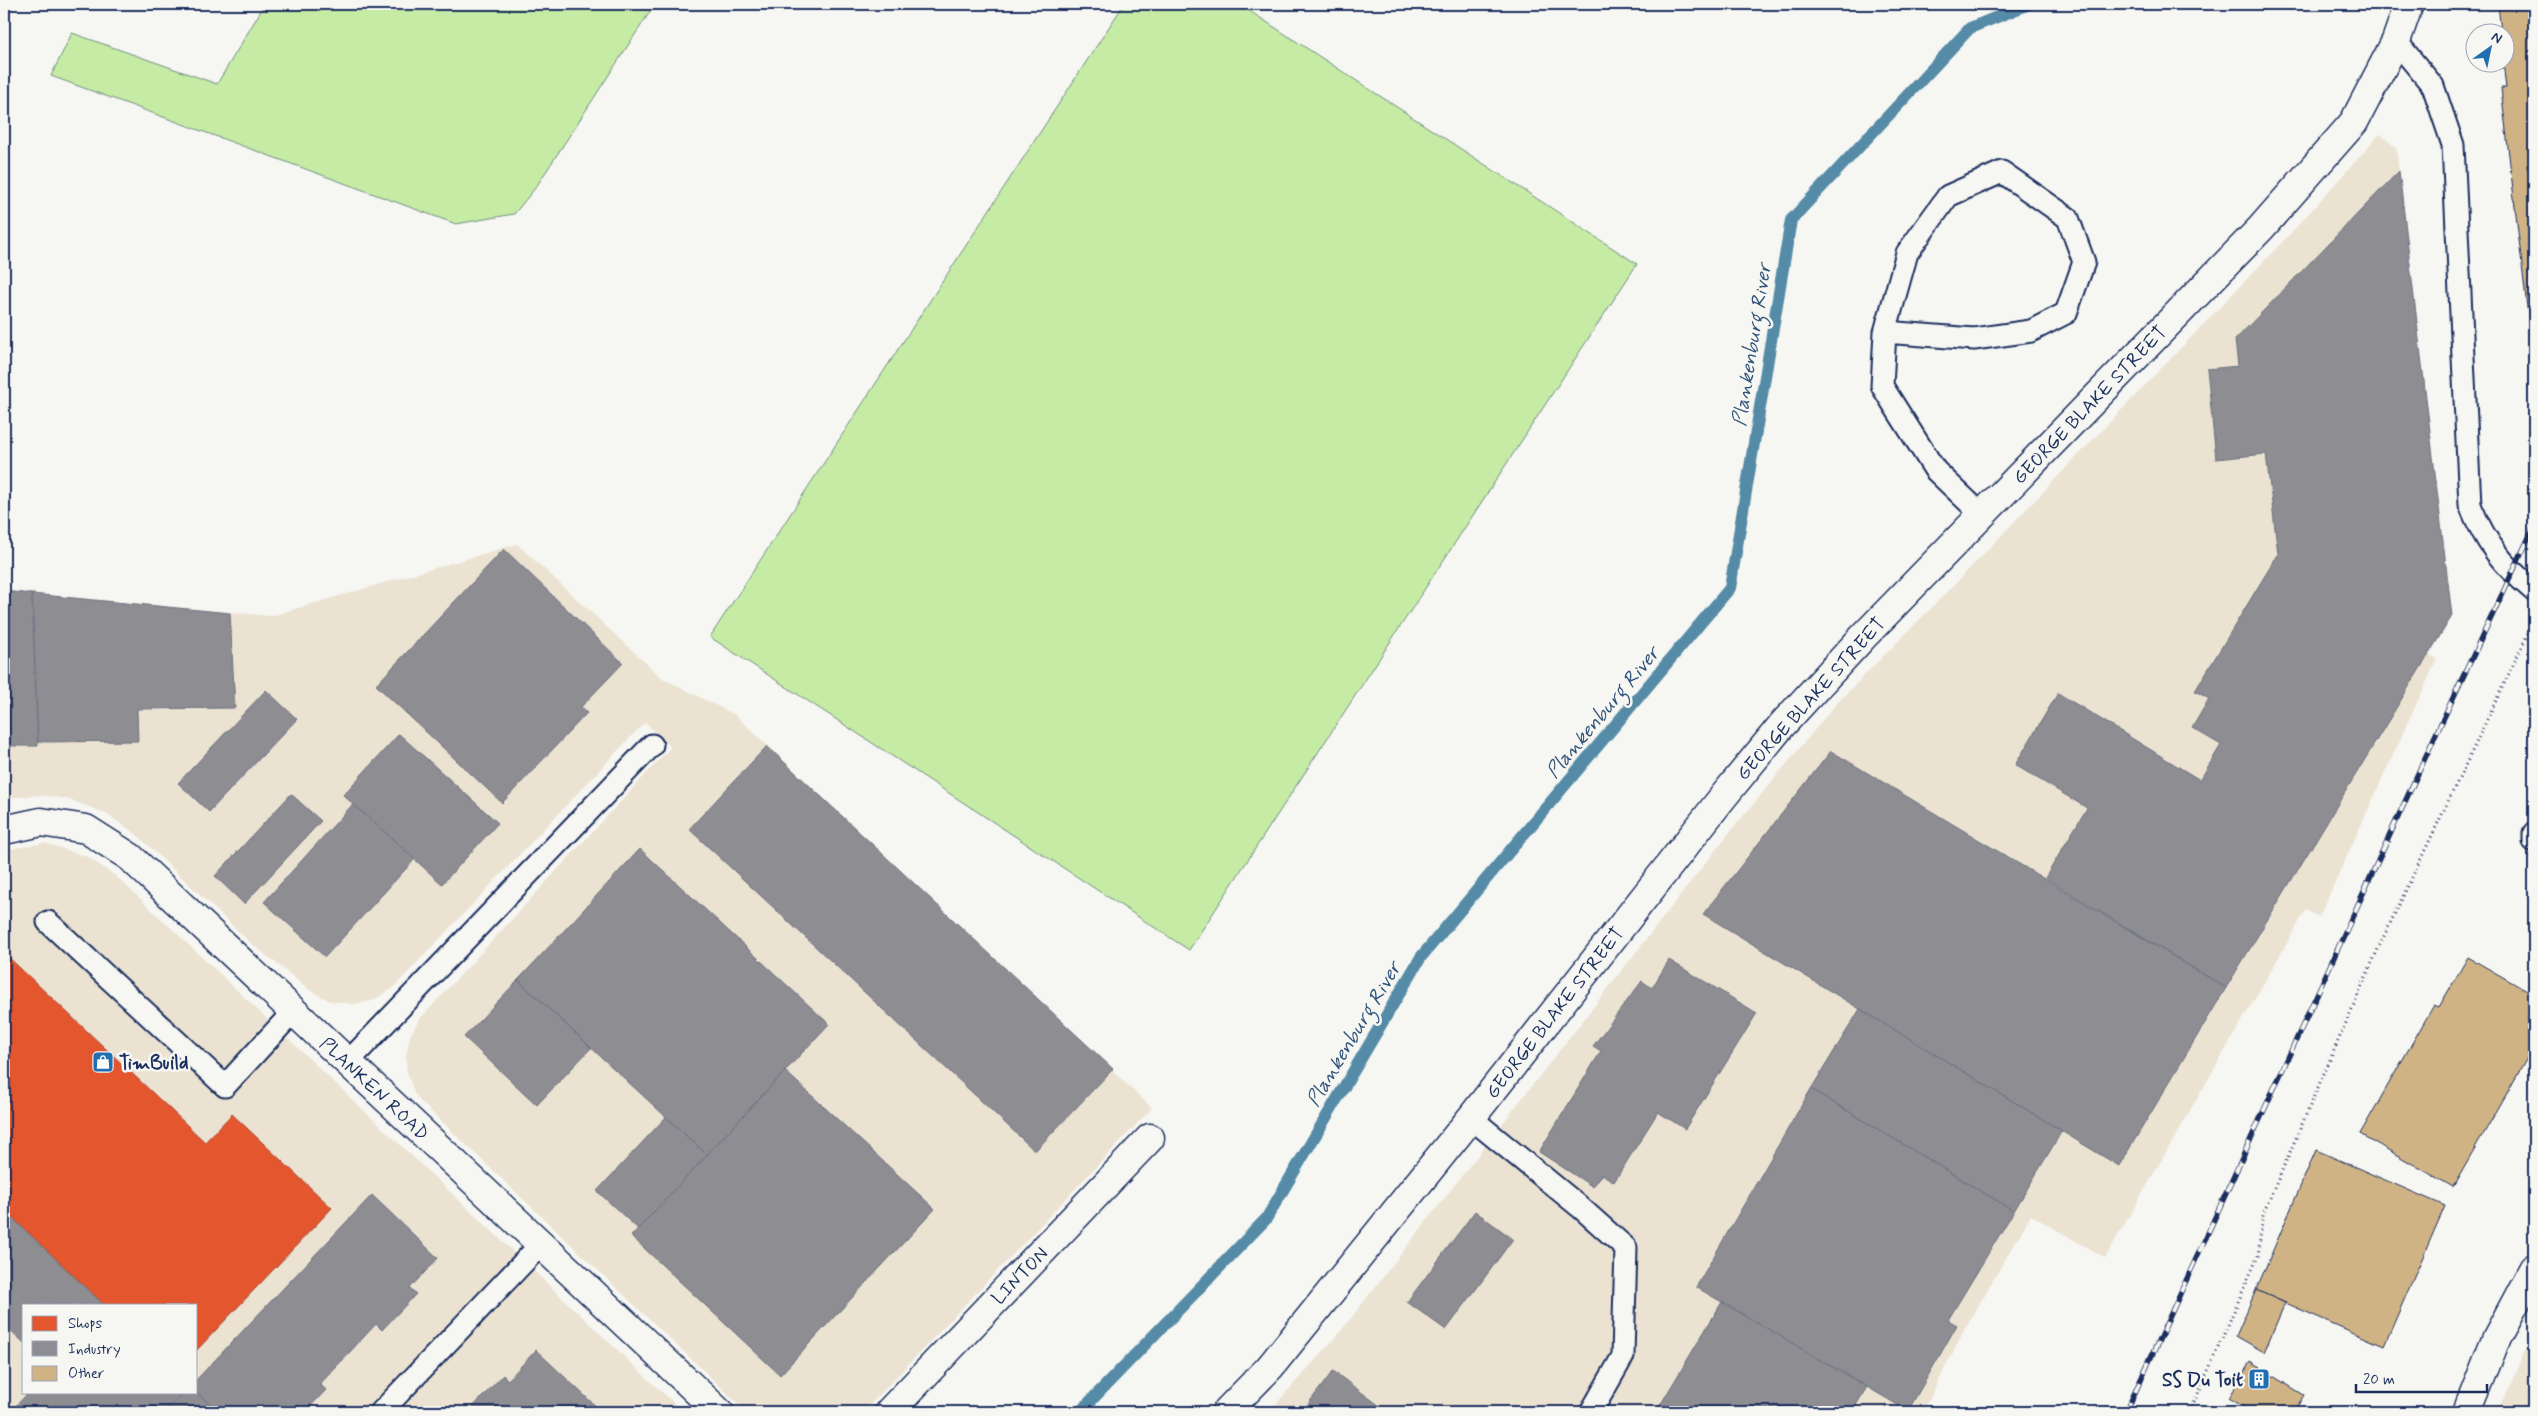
<svg xmlns="http://www.w3.org/2000/svg" width="2538" height="1416" viewBox="0 0 2538 1416" font-family="Mynerve,sans-serif">
<rect width="100%" height="100%" fill="#f6f6f2"/>
<filter id="ink" filterUnits="userSpaceOnUse"><feTurbulence type="fractalNoise" baseFrequency=".02" numOctaves="2"/><feDisplacementMap in="SourceGraphic" scale="10" xChannelSelector="R" yChannelSelector="G"/><feConvolveMatrix kernelMatrix="1 2 1 2 8 2 1 2 1" color-interpolation-filters="sRGB"/></filter>
<g filter="url(#ink)">
<g fill="#ebe2d1" fill-rule="evenodd">
<polygon points="2380,134 2396,148 2452,616 2429,654 2437,659 2319,917 2306,910 2105,1258 2031,1215 1964,1330 1923,1412 1269,1412 1341,1331 1722,842 1836,704 1951,588 2291,233"/>
<polygon points="517,544 662,678 735,715 1152,1108 863,1412 747,1412 420,1101 414,1093 407,1072 406,1057 410,1036 419,1020 671,747 645,722 393,988 372,1001 353,1004 330,1001 310,990 252,944 135,833 103,812 67,799 40,795 4,798 4,591 271,616"/>
<path d="M45,843l43,14 30,21 565,534h-679v-562zM24,1305h172v87h-172z"/>
<polygon points="2534,1335 2534,1412 2497,1412 2525,1351"/>
</g>
<g fill="#c6eba5" stroke="#708d82">
<polygon points="265,4 655,4 536,187 514,214 456,224 51,76 72,33 217,84"/>
<polygon points="1124,4 1239,4 1637,264 1189,950 710,637"/>
</g>
<polygon fill="#e4572e" stroke="#a84b3c" points="4,953 205,1142 232,1114 332,1208 196,1351 196,1305 104,1305 4,1210"/>
<g fill="#8d8d92" stroke="#6b7182">
<polygon points="2399,171 2452,616 2226,988 2045,878 2087,808 2015,765 2058,693 2200,780 2221,745 2192,728 2209,699 2195,691 2278,554 2266,454 2216,459 2207,369 2238,366 2235,340"/>
<polygon points="504,549 623,663 581,707 587,713 502,803 376,685"/>
<polygon points="4,591 32,594 38,746 4,746"/>
<polygon points="32,594 230,613 235,708 137,709 138,741 38,742"/>
<polygon points="266,690 297,719 209,812 178,783"/>
<polygon points="399,734 498,823 442,884 343,795"/>
<polygon points="767,746 1113,1069 1035,1151 689,829"/>
<polygon points="1831,751 2226,988 2119,1166 1703,914"/>
<polygon points="291,794 321,821 244,904 215,876"/>
<polygon points="353,804 415,859 325,957 264,902"/>
<polygon points="640,849 829,1024 707,1155 518,980"/>
<polygon points="1669,960 1757,1013 1685,1129 1658,1112 1614,1182 1602,1174 1593,1187 1539,1152 1601,1051 1593,1046 1642,981 1652,988"/>
<polygon points="518,980 591,1048 537,1105 464,1037"/>
<polygon points="1860,1009 2062,1131 2014,1211 1811,1089"/>
<polygon points="785,1071 935,1209 780,1375 631,1236"/>
<polygon points="1811,1089 2014,1211 1948,1320 1957,1325 1908,1411 1696,1287"/>
<polygon points="666,1117 707,1155 638,1229 597,1191"/>
<polygon points="372,1195 438,1258 410,1288 416,1294 382,1330 376,1324 320,1384 326,1390 305,1412 218,1412 196,1392 196,1380"/>
<polygon points="4,1210 104,1305 24,1305 24,1343 4,1324"/>
<polygon points="1475,1211 1513,1239 1446,1330 1407,1302"/>
<polygon points="1722,1302 1867,1387 1852,1412 1656,1412"/>
<polygon points="536,1350 602,1412 468,1412 503,1375 508,1380"/>
<polygon points="1333,1371 1388,1412 1302,1412"/>
<polygon points="29,1392 184,1392 165,1412 10,1412"/>
<polygon points="184,1392 196,1392 218,1412 165,1412"/>
</g>
<g fill="none" stroke-linecap="round" stroke-linejoin="round">
<polyline stroke="#548ba7" stroke-width="12" points="1080,1412 1266,1219 1421,957 1730,588 1791,220 1970,28 2029,4"/>
</g>
<g fill="#d0b385" stroke="#1b2f5e">
<polygon points="2498,4 2534,4 2534,350 2532,350 2501,88 2506,88 2503,62 2506,62 2506,32 2501,32"/>
<polygon points="2468,957 2534,995 2534,1046 2453,1187 2360,1134 2434,1005 2439,1007"/>
<polygon points="2316,1150 2445,1206 2384,1346 2256,1290"/>
<polygon points="2256,1290 2285,1303 2264,1352 2236,1336"/>
<polygon points="2250,1362 2304,1395 2294,1412 2252,1412 2229,1398"/>
</g>
<g fill="none" stroke-linecap="round" stroke-linejoin="round">
<g stroke="#1b2f5e" stroke-width="25">
<g id="service">
<path d="M2396,41l37,45 20,59 17,360c16,39 32,59 64,86"/>
<polyline points="1885,332 1974,339 2031,331 2066,313 2084,262 2068,218 2002,172 1948,196 1907,253 1885,332 1882,386 1935,470 1981,514"/>
<polyline points="2534,833 2534,841"/>
<polyline points="48,922 225,1086 294,1011"/>
<polyline points="348,1062 652,745"/>
<polyline points="1471,1118 1580,1207 1626,1248 1623,1356 1591,1412"/>
<polyline points="381,1412 541,1244"/>
</g>
</g>
<g stroke="#1b2f5e" stroke-width="31">
<g id="minor">
<polyline points="4,830 41,822 86,829 130,857 719,1412"/>
<polyline points="889,1412 1150,1138"/>
</g>
</g>
<g stroke="#1b2f5e" stroke-width="31">
<polyline id="tertiary" points="1226,1412 1270,1367 1471,1118 1723,797 1782,725 1862,638 2261,228 2354,122 2396,41 2409,4"/>
</g>
<g stroke="#1b2f5e" stroke-width="31">
<polyline id="secondary" points="2467,1412 2497,1337 2534,1268"/>
</g>
<polyline stroke="#1b2f5e" stroke-width="3" stroke-dasharray="1 4" stroke-linecap="butt" points="2190,1412 2258,1256 2263,1214 2378,949 2532,625"/>
<use href="#service" stroke="#f6f6f2" stroke-width="21"/>
<use href="#minor" stroke="#f6f6f2" stroke-width="28"/>
<use href="#tertiary" stroke="#f6f6f2" stroke-width="28"/>
<use href="#secondary" stroke="#f6f6f2" stroke-width="28"/>
<g stroke="#1b2f5e" stroke-width="5.5">
<polyline id="rail" points="2126,1412 2436,734 2534,527"/>
</g>
<use href="#rail" stroke="#f6f6f2" stroke-width="4" stroke-dasharray="11" stroke-linecap="butt"/>
</g>
</g>
<defs>
<g id="shop-square" transform="scale(1.125)"><rect x="-9" y="-9" width="18" height="18" rx="4" fill="#1f6fb2" stroke="#f6f6f2"/><path d="M-5-2.5h2.3a2.7 3.5 0 0 1 5.4 0H5L5.5 6h-11ZM-1.5-2.5h3a1.5 2.3 0 0 0-3 0Z" fill="#fff"/></g>
<g id="building-square" transform="scale(1.125)"><rect x="-9" y="-9" width="18" height="18" rx="4" fill="#1f6fb2" stroke="#f6f6f2"/><path d="M-4-6H4V6H1V3H-1V6H-4ZM-2.5-4.3h1.7v1.8h-1.7ZM.8-4.3h1.7v1.8H.8ZM-2.5-1h1.7V.8h-1.7ZM.8-1h1.7V.8H.8Z" fill="#fff"/></g>
</defs>
<g fill-rule="evenodd">
<use href="#shop-square" x="103" y="1062"/>
<use href="#building-square" x="2259" y="1379"/>
</g>
<g text-anchor="middle" stroke-width="5" stroke-linejoin="round" paint-order="stroke">
<g font-size="19" fill="#1b2f5e" stroke="#f6f6f2">
<text transform="translate(2089 404) rotate(-46)" y="7">GEORGE BLAKE STREET</text>
<text transform="translate(1810 698) rotate(-48)" y="7">GEORGE BLAKE STREET</text>
<text transform="translate(1554 1012) rotate(-52)" y="7">GEORGE BLAKE STREET</text>
<text transform="translate(375 1088) rotate(43)" y="7">PLANKEN ROAD</text>
<text transform="translate(1019 1275) rotate(-46)" y="7">LINTON</text>
</g>
<g font-size="19" font-weight="bold" fill="#1b2f5e" stroke="#f6f6f2" text-anchor="start">
<text x="119" y="1069">TimBuild</text>
<text x="2243" y="1386" text-anchor="end">SS Du Toit</text>
</g>
<g font-size="20" font-style="italic" fill="#33557c" stroke="#f6f6f2">
<text transform="translate(1751 345) rotate(-81)" y="7">Plankenburg River</text>
<text transform="translate(1602 712) rotate(-50)" y="7">Plankenburg River</text>
<text transform="translate(1353 1034) rotate(-59)" y="7">Plankenburg River</text>
</g>
</g>
<rect width="2538" height="1416" fill="none" stroke="#f6f6f2" stroke-width="20"/>
<rect x="10" y="10" width="2518" height="1396" fill="none" stroke="#1b2f5e" stroke-width="2" filter="url(#ink)"/>
<rect x="22" y="1304" width="175" height="90" fill="#f6f6f2" stroke="#9ea6b7"/>
<rect x="32" y="1316" width="25" height="15" fill="#e4572e" stroke="#9ea6b7"/>
<text x="68" y="1328" font-size="15" fill="#1b2f5e">Shops</text>
<rect x="32" y="1341" width="25" height="15" fill="#8d8d92" stroke="#9ea6b7"/>
<text x="68" y="1354" font-size="15" fill="#1b2f5e">Industry</text>
<rect x="32" y="1366" width="25" height="15" fill="#d0b385" stroke="#9ea6b7"/>
<text x="68" y="1378" font-size="15" fill="#1b2f5e">Other</text>
<g transform="translate(2490 48) rotate(33)"><circle r="24" fill="#f6f6f2" stroke="#9ea6b7"/>
<path d="M0-4L9 19L0 12L-9 19Z" fill="#1f6fb2"/>
<text y="-8" font-size="14" font-weight="bold" text-anchor="middle" fill="#1b2f5e">N</text>
</g>
<path d="M2356 1384v8h131v-8" fill="none" stroke="#1b2f5e" stroke-width="2.5"/>
<text x="2363" y="1384" font-size="15" fill="#1b2f5e" stroke="#f6f6f2" stroke-width="4" paint-order="stroke">20 m</text>
</svg>
